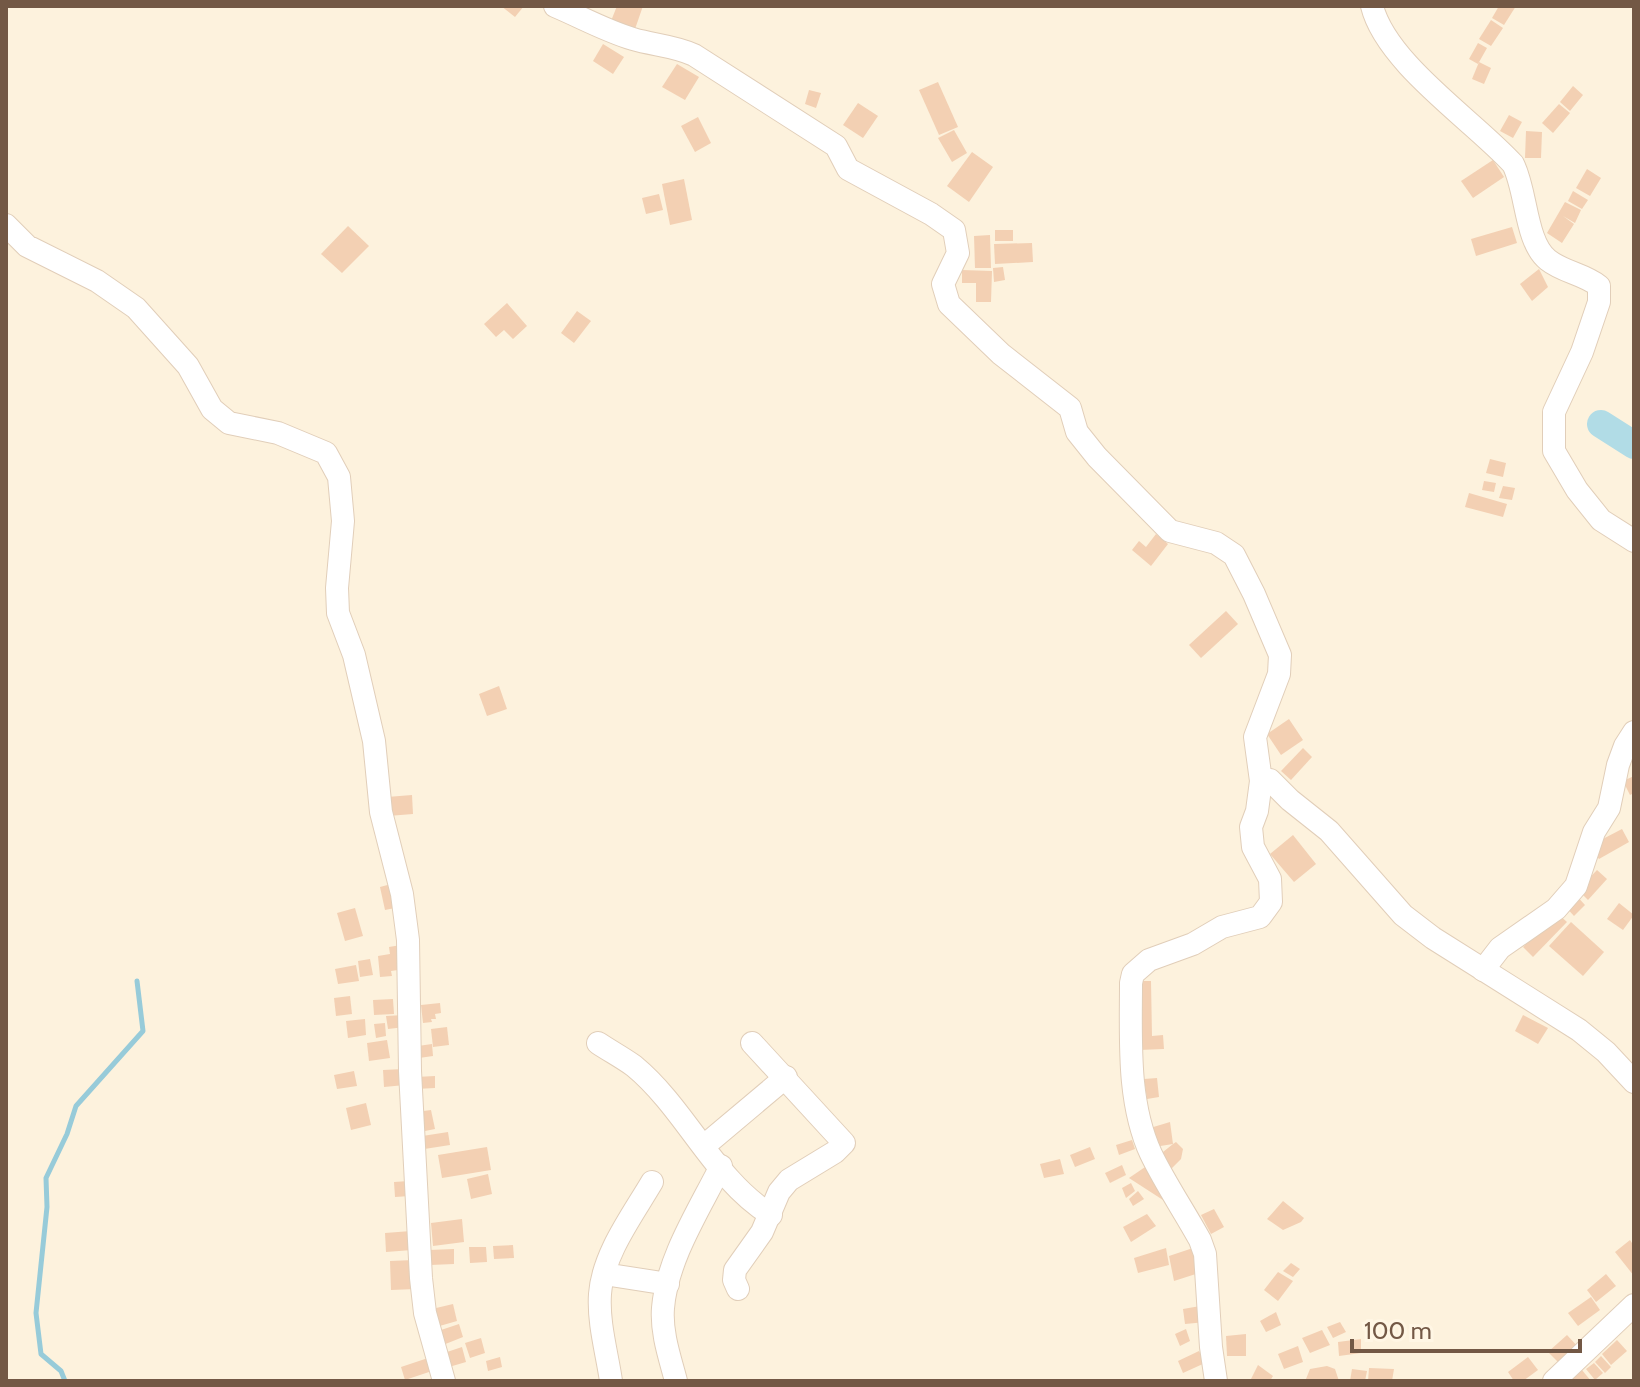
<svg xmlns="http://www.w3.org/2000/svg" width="1640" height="1387" viewBox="0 0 1640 1387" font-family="Cabin,sans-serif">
<rect width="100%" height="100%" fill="#fdf2dd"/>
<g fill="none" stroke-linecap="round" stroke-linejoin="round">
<polyline stroke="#97cbd9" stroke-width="5" points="65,1381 61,1371 41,1354 36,1313 47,1207 46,1178 67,1134 76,1106 143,1031 137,981"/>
<polyline stroke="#b1dce6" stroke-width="28" points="1601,424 1634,445"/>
</g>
<g fill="#f3d0b3">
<polygon points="501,6 524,6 515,17"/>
<polygon points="617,6 643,6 635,29 611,21"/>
<polygon points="1499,6 1516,6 1504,25 1492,18"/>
<polygon points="1491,20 1503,28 1491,46 1479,39"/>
<polygon points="1478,43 1487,48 1478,64 1469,59"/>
<polygon points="603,44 624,57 613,74 593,61"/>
<polygon points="1479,62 1491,68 1484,84 1472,79"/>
<polygon points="677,64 699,77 685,100 662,87"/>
<polygon points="938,82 958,127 939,135 919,90"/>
<polygon points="1573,86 1583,95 1570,111 1560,102"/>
<polygon points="809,90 821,93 816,108 805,104"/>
<polygon points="858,103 878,116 863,138 843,125"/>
<polygon points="1559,104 1570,113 1553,133 1542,123"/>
<polygon points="1509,115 1522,122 1513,138 1500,131"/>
<polygon points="698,117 711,143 695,152 681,126"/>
<polygon points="954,130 967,153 952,162 938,138"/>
<polygon points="1526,131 1542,132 1541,158 1525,158"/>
<polygon points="972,152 993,167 969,202 947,186"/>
<polygon points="1493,160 1504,177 1473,198 1461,181"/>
<polygon points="1587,169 1601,178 1590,196 1576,188"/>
<polygon points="684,179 692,220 670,225 662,184"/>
<polygon points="1573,191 1588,200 1582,209 1568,201"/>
<polygon points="659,194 663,210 646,214 642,198"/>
<polygon points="1565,202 1581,210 1575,223 1563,216 1574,224 1562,243 1547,233"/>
<polygon points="348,226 369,246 342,273 321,254"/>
<polygon points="1512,227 1517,243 1476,256 1471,239"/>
<rect x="995" y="230" width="18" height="11"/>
<polygon points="990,235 991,268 975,268 974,236"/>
<polygon points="1032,243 1033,262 995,264 994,244"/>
<polygon points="1003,267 1005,280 994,282 993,268"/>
<polygon points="1539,269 1548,287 1532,301 1520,284"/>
<polygon points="962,270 992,271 991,302 976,302 976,283 962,283"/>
<polygon points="507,303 527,326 513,339 504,330 496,337 484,324"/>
<polygon points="577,311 591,321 574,343 561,333"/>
<polygon points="1490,459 1506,463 1503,477 1486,473"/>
<polygon points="1484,481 1496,483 1494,492 1482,490"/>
<polygon points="1503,486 1515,488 1512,500 1499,498"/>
<polygon points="1469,493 1507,504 1503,517 1465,507"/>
<polygon points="1156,534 1168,544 1151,566 1132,550 1139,541 1146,547"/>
<polygon points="1226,611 1238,624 1201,658 1189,645"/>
<polygon points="499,686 507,709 487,716 479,694"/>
<polygon points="1289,719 1303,740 1281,755 1267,734"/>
<polygon points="1303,748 1312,757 1291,780 1281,771"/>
<polygon points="1634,776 1634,793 1630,795 1623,781"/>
<polygon points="412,795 413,814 388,816 387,797"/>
<polygon points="1622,829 1629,842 1599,859 1593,851 1597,842"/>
<polygon points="1293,835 1316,864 1294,882 1270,854"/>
<polygon points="1597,870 1607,879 1588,900 1578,890"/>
<polygon points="395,883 400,907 385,910 380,887"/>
<polygon points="1575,894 1585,905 1574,916 1564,905"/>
<polygon points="1619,903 1634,915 1623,930 1607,919"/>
<polygon points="355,908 363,936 345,941 337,913"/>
<polygon points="1558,914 1567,922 1533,957 1523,947"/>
<polygon points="1571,922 1604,952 1583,976 1549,946"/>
<polygon points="401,945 405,969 391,971 392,976 380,977 378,956 390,954 389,947"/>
<polygon points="370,959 373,975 360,977 358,961"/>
<polygon points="356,965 359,981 338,984 335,969"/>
<polygon points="1137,981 1151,981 1152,1036 1163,1035 1164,1049 1139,1050"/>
<polygon points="350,996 352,1014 336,1016 334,998"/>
<polygon points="393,999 394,1014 374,1015 373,1000"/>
<polygon points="440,1003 441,1013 435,1014 436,1019 431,1019 432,1022 423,1023 421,1005"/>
<polygon points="404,1015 405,1027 388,1029 386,1016"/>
<polygon points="1523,1015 1548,1028 1538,1044 1515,1031"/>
<polygon points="365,1019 366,1035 348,1038 346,1021"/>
<polygon points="385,1023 386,1036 376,1038 374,1024"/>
<polygon points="447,1027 449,1045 433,1047 431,1029"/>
<polygon points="387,1040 390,1058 369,1061 367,1043"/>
<polygon points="432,1044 433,1056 419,1058 418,1046"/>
<polygon points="404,1069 405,1085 384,1087 383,1070"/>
<polygon points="354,1071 357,1086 337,1089 334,1075"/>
<polygon points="435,1076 435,1088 416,1089 416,1077"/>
<polygon points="1157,1078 1159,1097 1147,1099 1144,1079"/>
<polygon points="366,1103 371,1125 351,1130 346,1108"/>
<polygon points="431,1110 435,1129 420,1132 416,1112"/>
<polygon points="1170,1122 1173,1144 1176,1142 1183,1149 1181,1159 1170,1170 1158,1156 1173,1144 1154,1147 1150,1128"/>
<polygon points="448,1132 450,1145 418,1150 416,1137"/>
<polygon points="1132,1140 1135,1149 1119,1155 1116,1145"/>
<polygon points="487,1147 491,1170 442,1178 438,1155"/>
<polygon points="1090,1147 1095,1159 1075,1167 1070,1155"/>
<polygon points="1060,1159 1064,1174 1044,1178 1040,1164"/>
<polygon points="1151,1163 1170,1194 1163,1200 1129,1178"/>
<polygon points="1122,1165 1126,1175 1110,1183 1105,1173"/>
<polygon points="488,1174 492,1194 471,1199 467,1179"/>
<polygon points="409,1181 410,1196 395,1197 394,1182"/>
<polygon points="1131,1183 1135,1191 1126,1198 1122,1188"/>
<polygon points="1138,1191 1144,1199 1133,1206 1129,1199"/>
<polygon points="1283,1201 1304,1218 1301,1222 1283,1230 1267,1219"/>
<polygon points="1214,1209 1224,1227 1211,1234 1201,1215"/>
<polygon points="1147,1214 1156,1226 1131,1242 1123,1227"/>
<polygon points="462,1219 464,1242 433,1246 431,1223"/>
<polygon points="411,1231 412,1250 386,1252 385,1233"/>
<polygon points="1630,1240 1634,1246 1634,1276 1615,1252"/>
<polygon points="513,1245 514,1258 494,1259 493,1246"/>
<polygon points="469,1247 486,1247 487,1262 470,1263"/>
<polygon points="1196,1247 1202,1272 1174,1281 1169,1256"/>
<polygon points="1166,1248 1169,1265 1138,1273 1134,1258"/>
<polygon points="454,1249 454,1264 430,1265 429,1250"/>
<polygon points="414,1260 416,1289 391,1290 390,1261"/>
<polygon points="1291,1263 1300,1269 1293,1277 1283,1271"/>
<polygon points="1278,1272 1293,1281 1278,1301 1264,1290"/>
<polygon points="1606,1274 1616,1286 1596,1302 1587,1290"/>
<polygon points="1591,1297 1600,1310 1578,1326 1568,1313"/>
<polygon points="453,1304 457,1321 436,1327 432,1309"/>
<polygon points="1206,1305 1206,1322 1185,1324 1183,1309"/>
<polygon points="1276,1312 1281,1325 1266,1332 1260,1321"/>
<polygon points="1340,1322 1346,1332 1333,1338 1327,1327"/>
<polygon points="459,1324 463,1337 443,1345 438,1331"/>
<polygon points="1186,1329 1190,1341 1180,1346 1175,1334"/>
<polygon points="1322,1330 1330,1345 1310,1353 1302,1338"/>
<polygon points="1246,1334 1246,1356 1227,1356 1226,1336"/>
<polygon points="1567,1335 1579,1348 1561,1365 1548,1352"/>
<polygon points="481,1338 485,1353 470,1358 465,1343"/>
<polygon points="1361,1339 1361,1353 1339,1356 1338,1342"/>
<polygon points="1617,1340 1627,1351 1611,1365 1602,1354"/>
<polygon points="1298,1346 1303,1362 1284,1369 1278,1354"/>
<polygon points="462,1347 466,1362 449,1367 444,1353"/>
<polygon points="1199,1351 1205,1363 1183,1373 1178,1361"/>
<polygon points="1601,1356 1611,1367 1605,1373 1595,1362"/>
<polygon points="500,1357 502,1367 488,1371 486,1361"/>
<polygon points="1528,1357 1538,1370 1523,1381 1514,1381 1508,1372"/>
<polygon points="428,1358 432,1371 405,1380 401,1367"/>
<polygon points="1594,1363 1603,1373 1595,1380 1586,1369"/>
<polygon points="1258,1365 1273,1376 1270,1381 1250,1381"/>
<polygon points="1327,1366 1335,1369 1339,1381 1306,1379 1310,1369"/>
<polygon points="1369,1368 1394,1369 1392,1381 1368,1381"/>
<polygon points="1352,1369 1367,1371 1365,1381 1350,1381"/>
<polygon points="1582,1370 1591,1381 1568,1381"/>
</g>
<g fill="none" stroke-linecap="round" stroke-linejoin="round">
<g stroke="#e1ceb9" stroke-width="24">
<g id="minor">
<path d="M555,6c26,11 51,25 78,33 20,6 43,7 61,16l142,91 12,23 83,45 23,16 4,23 -15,31 6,20 52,50 69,54 7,24 20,25 73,74 46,12 18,12 20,39 26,61 -1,19 -24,63 6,44 -4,30 -6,16 2,20 17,32 1,23 -11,15 -38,10 -29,17 -44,16 -16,14 -2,9c0,56 -4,119 20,171 14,29 33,57 49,86l5,14 6,93 5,34"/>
<path d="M1372,6c14,57 102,115 141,158 14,27 12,78 35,96 15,12 36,14 51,26v16l-17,50 -28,60v39l23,39 24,30 33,21"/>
<polyline points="6,225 27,246 97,281 136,308 188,366 212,409 229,423 278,433 326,453 339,477 343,521 337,588 338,613 354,655 374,741 381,812 402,894 408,940 410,1071 421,1278 425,1313 444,1381"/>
<polyline points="1261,781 1270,780 1290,800 1329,831 1403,915 1433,938 1579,1030 1606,1052 1634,1082"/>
<polyline points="1483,970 1500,948 1556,909 1576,886 1594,832 1609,808 1618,765 1625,746 1634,732"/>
<path d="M598,1043c12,8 25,15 36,23 52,43 80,114 137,149"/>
<polyline points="704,1146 786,1077"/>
<polyline points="604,1274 668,1284"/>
<polyline points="738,1289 734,1280 735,1270 762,1232 779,1192 789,1180 835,1152 844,1143 752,1043"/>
<path d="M611,1381c-4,-28 -13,-58 -11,-87 3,-40 32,-78 52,-112"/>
<path d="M676,1381c-6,-23 -15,-48 -13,-73 4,-49 36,-98 58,-142"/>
<polyline points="1554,1381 1634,1305"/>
</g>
</g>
<use href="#minor" stroke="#fff" stroke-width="22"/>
</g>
<rect width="1640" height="1387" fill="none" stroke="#735845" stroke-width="16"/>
<path d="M1352 1339v12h228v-12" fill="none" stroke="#735845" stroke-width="4"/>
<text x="1364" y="1339" font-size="24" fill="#735845" stroke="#fff6e4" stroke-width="6" paint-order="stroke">100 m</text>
</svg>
